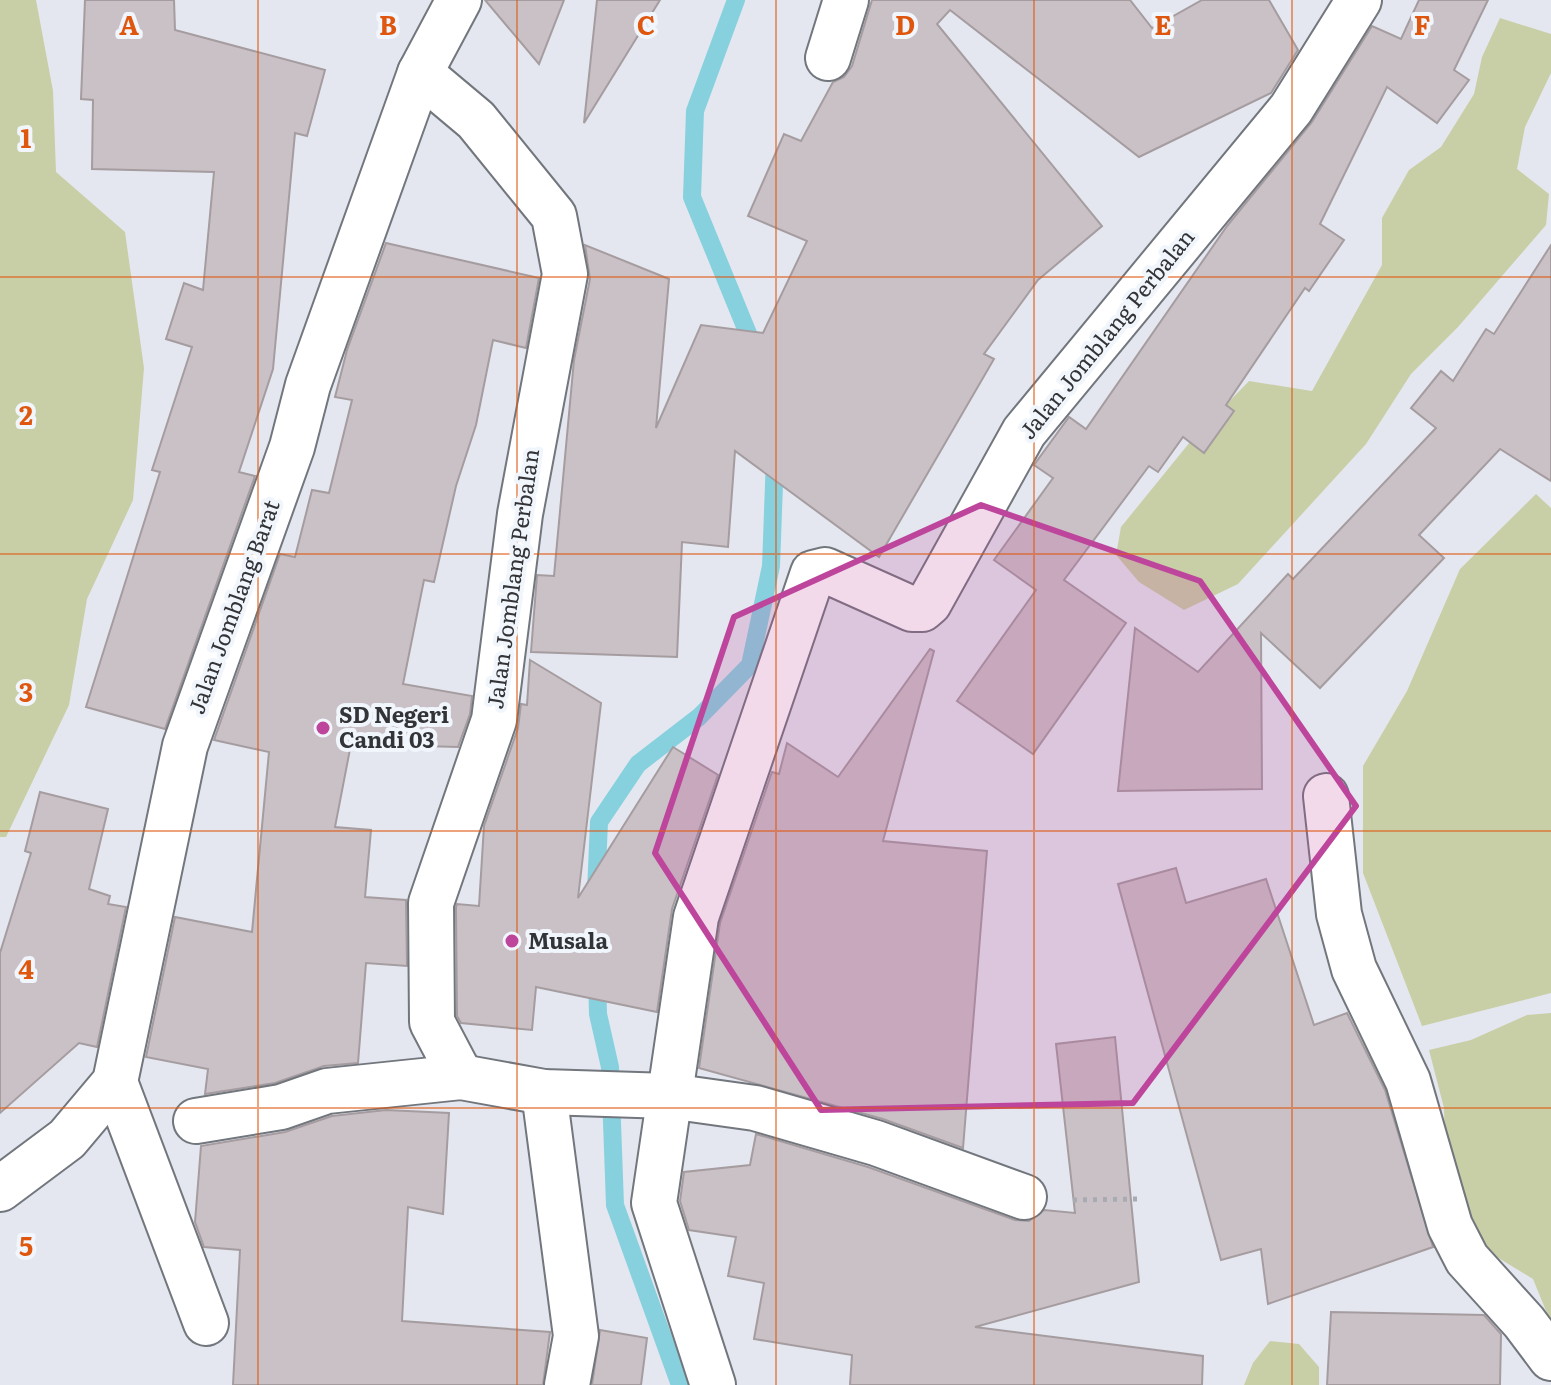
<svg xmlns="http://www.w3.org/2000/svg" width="1551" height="1385" viewBox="0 0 1551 1385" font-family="Literata,serif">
<rect width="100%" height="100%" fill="#e4e7ef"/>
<g fill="#c8cfa6">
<polygon points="0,0 36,0 53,91 56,172 125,232 144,368 133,500 87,599 69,705 6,837 0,837"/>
<polygon points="1500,18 1551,34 1551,73 1525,127 1517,169 1549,194 1546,225 1458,327 1411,374 1366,444 1238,584 1184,610 1139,582 1116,555 1121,527 1190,442 1249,381 1312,391 1382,265 1382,218 1409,170 1441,147 1474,94 1482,57"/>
<polygon points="1536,494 1551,508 1551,993 1422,1026 1363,873 1363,766 1407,691 1460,569"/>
<polygon points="1551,1013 1551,1323 1533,1279 1482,1248 1446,1182 1444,1108 1429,1050 1471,1040 1527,1015"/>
<polygon points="1270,1341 1299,1344 1319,1367 1319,1385 1244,1385 1253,1363"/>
</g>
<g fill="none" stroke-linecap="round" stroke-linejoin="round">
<g stroke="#87d1df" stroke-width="18">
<polyline points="736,0 695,111 692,197 749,336 760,349"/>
<polyline points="596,891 599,822 638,764 699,717 750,665 771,566 775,457"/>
<polyline points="597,976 598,1014 610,1067 615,1205 680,1385"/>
</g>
</g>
<g fill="#cac1c6" stroke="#a59ca0" stroke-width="2">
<polygon points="85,0 174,0 175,30 325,70 307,136 295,133 273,369 239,472 255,476 165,729 86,707 160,472 152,470 192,347 166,339 184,283 203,290 214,172 92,169 93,100 81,99"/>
<polygon points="485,0 564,0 539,64"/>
<polygon points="597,0 660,0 584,123"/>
<polygon points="872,0 1130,0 1152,28 1202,0 1269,0 1298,50 1271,93 1139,157 950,10 937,24 1102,226 1038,280 984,354 994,359 879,557 735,451 728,547 682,542 677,657 531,652 537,575 554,576 574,360 590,279 585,245 669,279 656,428 701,325 763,333 807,241 748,216 784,134 801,141 833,82 844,77 852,66"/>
<polygon points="1419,0 1488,0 1454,70 1469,80 1437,123 1387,87 1320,224 1344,240 1309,291 1305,288 1226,405 1234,411 1204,453 1183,437 1158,472 1149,466 1064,580 1126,623 1033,754 957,701 1036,590 994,560 1053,478 1034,465 1069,417 1086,429 1227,226 1312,122 1372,26 1401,39"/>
<polygon points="386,243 539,278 526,348 493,340 476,425 456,486 434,582 424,580 403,684 472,696 470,714 458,747 351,744 335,827 371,830 365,897 406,900 407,966 366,963 358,1063 324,1066 275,1083 205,1094 208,1069 146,1057 175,917 252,932 269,752 214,740 280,554 295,557 312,490 329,493 352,400 335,397 347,350"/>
<polygon points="1551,245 1551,481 1500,449 1419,535 1444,558 1320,688 1261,633 1262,789 1118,791 1135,628 1198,672 1288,574 1293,579 1436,428 1411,408 1441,371 1453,381 1486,329 1494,334"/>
<polygon points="930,649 934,651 883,841 987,851 963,1148 883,1119 699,1068 720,923 772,772 779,774 787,743 838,777"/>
<polygon points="530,660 601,703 578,898 673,747 718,775 672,909 657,1012 536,987 532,1030 461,1023 457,1016 456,907 457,904 479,906 484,826 518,728 521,704 527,705"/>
<polygon points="40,792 108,809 89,889 110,896 108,904 126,907 97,1047 79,1043 0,1113 0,953 31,853 25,851"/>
<polygon points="1176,868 1186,903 1266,879 1314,1025 1347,1013 1385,1090 1433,1247 1268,1304 1261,1249 1221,1260 1118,884"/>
<polygon points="1115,1037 1139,1282 975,1327 1203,1356 1202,1385 850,1385 852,1355 754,1339 764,1283 728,1276 736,1237 689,1230 680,1201 684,1172 750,1165 756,1134 868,1167 1015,1220 1029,1221 1044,1210 1075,1213 1056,1044"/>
<polygon points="386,1110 449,1113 443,1214 408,1207 402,1321 550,1332 543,1385 233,1385 240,1250 204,1247 195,1222 201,1146 285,1132 332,1116"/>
<polygon points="1331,1312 1484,1315 1501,1334 1500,1385 1327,1385"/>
<polygon points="600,1330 647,1338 641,1385 592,1385"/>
</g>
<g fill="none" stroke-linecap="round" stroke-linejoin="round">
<g stroke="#72767d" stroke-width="48">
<g id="street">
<polyline points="828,58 846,0"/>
<polyline points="420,73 476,120 554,216 565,274 520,514 494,720 431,903 432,1022 461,1077"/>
<polyline points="1326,796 1339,914 1354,969 1408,1081 1450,1226 1467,1259 1524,1322 1551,1358"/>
<polyline points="115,1082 206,1323"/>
<polyline points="544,1092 576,1336 567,1385"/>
<polyline points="196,1121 281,1107 327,1091 461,1077 544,1092 669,1096 755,1108 876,1143 1024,1197"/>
<polyline points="0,1189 67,1139 115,1082 185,746 292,447 308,385 420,73 459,0"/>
<polyline points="713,1385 654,1203 696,917 813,573 825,570 912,609 922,609 929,603 1024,432 1291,109 1359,0"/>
</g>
</g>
<polyline stroke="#a8abb1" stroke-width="5" stroke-dasharray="4 6" stroke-linecap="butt" points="1073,1200 1137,1199"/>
<use href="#street" stroke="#fff" stroke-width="44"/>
</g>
<path fill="#bd469c" fill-opacity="0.2" stroke="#bd469c" stroke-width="6" stroke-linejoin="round" d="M981,505l219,76 156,225 -223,297 -312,7 -166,-257 79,-236z"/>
<path fill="none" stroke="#df570e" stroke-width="2" stroke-opacity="0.55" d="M258,0v1385M517,0v1385M776,0v1385M1034,0v1385M1292,0v1385M0,277h1551M0,554h1551M0,831h1551M0,1108h1551"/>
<g fill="#bd469c" stroke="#f1f5fc" stroke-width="3">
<circle cx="323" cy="728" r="8"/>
<circle cx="512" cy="941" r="8"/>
</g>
<g text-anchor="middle" stroke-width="8" stroke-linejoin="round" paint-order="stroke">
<g font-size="22" fill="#333437" stroke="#f1f5fc">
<text transform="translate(1107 334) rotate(-51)" y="8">Jalan Jomblang Perbalan</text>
<text transform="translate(513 579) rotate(-82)" y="8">Jalan Jomblang Perbalan</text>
<text transform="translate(234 607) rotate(-70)" y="8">Jalan Jomblang Barat</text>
</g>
<g font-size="22" font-weight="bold" fill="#333437" stroke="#f1f5fc" text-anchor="start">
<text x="339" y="723">SD Negeri<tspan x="339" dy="25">Candi 03</tspan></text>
<text x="528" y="949">Musala</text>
</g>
</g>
<g font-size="26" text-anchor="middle" font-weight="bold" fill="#df570e" stroke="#f1f5fc" stroke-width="8" stroke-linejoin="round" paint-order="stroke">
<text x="129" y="35">A</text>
<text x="388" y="35">B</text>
<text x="646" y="35">C</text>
<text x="905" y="35">D</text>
<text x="1163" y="35">E</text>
<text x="1422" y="35">F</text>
<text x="26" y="148">1</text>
<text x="26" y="425">2</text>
<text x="26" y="702">3</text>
<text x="26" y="979">4</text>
<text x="26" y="1256">5</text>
</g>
</svg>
